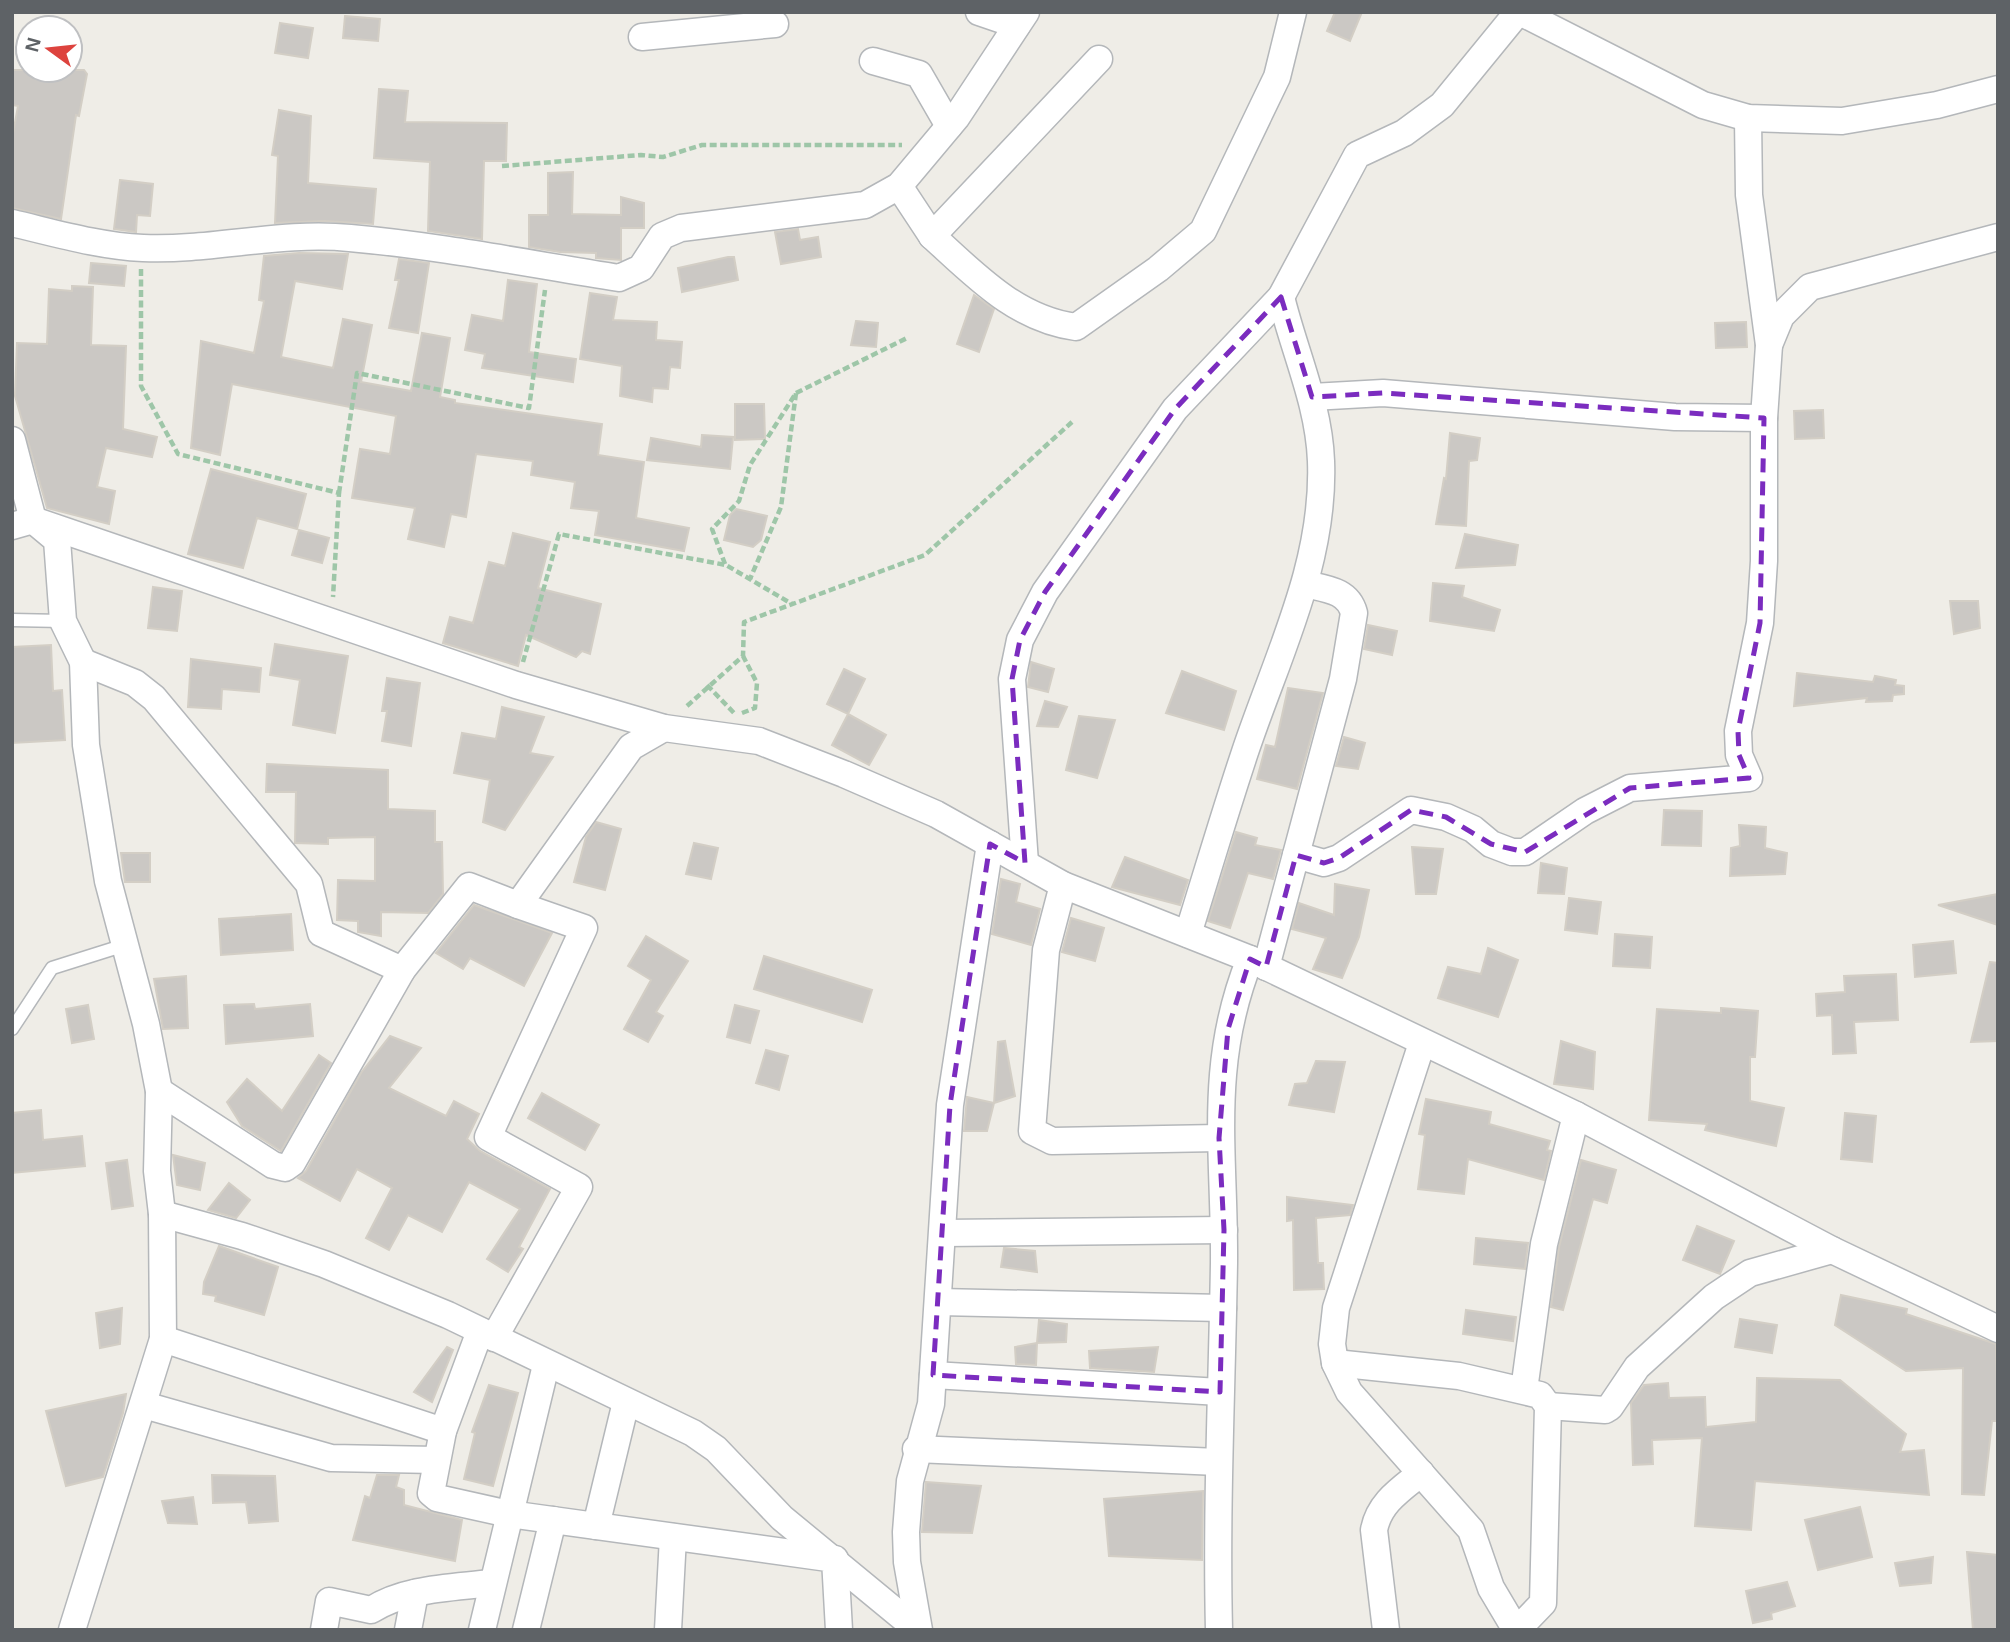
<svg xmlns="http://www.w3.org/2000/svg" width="2010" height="1642" viewBox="0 0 2010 1642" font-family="Arial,sans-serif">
<rect width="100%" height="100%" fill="#efede7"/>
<g fill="#cbc8c4" stroke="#d3cec5" stroke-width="2">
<polygon points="1335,12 1362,12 1350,41 1327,31"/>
<polygon points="345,16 380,19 378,41 343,38"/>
<polygon points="280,23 313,28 308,58 275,53"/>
<polygon points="12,70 84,70 87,74 79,116 76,115 61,219 12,208 12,139 18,106 12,105"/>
<polygon points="379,89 408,91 405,122 507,123 506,161 484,161 482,239 428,231 430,162 374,158"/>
<polygon points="279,110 311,116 308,183 376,189 373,224 324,221 275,223 278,156 272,155"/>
<polygon points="573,172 572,214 621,215 621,197 644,203 644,228 621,228 621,260 596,258 596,253 560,252 529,247 529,215 548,215 548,173"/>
<polygon points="120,180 153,184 150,216 137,215 136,232 114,229"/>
<polygon points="798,229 800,240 818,237 821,257 781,264 775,232"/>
<polygon points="299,253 348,254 342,289 295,281 281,357 333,368 343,319 372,325 361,382 411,391 422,333 450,338 440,397 455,400 455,403 602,424 598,455 644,462 636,518 689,528 684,551 595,535 599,511 571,508 575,482 531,475 533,461 476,454 466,517 451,514 444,547 408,539 415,508 352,498 360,449 390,454 396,416 232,384 220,455 191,448 201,341 254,353 264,301 259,300 264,256"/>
<polygon points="728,257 734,257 738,280 682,292 678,268"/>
<polygon points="399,259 429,263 418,333 389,328 399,280 395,280"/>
<polygon points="91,263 126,266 124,286 89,283"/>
<polygon points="508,280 537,284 529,352 576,359 573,382 482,368 485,354 465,350 472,315 503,321"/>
<polygon points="72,286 93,287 91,345 126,346 123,429 157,437 152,457 106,448 97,487 115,491 109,524 47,508 15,396 17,343 47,344 49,289 72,291"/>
<polygon points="590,293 617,297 613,320 657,322 656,340 682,342 680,368 670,367 668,389 653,388 652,402 620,396 622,366 580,359"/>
<polygon points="974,295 994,309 979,352 957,344"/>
<polygon points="856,321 878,323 876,347 851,345"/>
<polygon points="1746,322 1747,347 1716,348 1715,323"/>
<polygon points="735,404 764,404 765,439 735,440"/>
<polygon points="1823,410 1824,438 1795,439 1794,411"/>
<polygon points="1450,433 1480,438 1477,460 1469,461 1466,526 1436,524 1444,478 1446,479"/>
<polygon points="702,435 733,437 730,469 647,460 651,438 701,447"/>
<polygon points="211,469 306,494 297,529 257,518 243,568 188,554"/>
<polygon points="736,509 767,516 761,540 753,547 724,540 730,515"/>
<polygon points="299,530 329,538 322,563 292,555"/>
<polygon points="513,533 550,542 538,588 601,604 590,654 582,651 576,657 526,635 518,666 443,643 450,617 473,623 489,562 505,566"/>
<polygon points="1465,534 1518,545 1515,565 1456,568"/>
<polygon points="1433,583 1464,586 1462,597 1500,610 1494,631 1430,621"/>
<polygon points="153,587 182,591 177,631 148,628"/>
<polygon points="1950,601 1978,601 1980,628 1954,634"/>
<polygon points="1368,625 1397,631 1392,655 1364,649"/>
<polygon points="275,644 348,656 335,733 293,725 300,680 270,675"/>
<polygon points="51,645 53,691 62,690 65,740 12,743 12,647"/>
<polygon points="191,659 261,668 259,692 222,689 221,709 188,707"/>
<polygon points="1031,662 1054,669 1048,692 1028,687"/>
<polygon points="844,669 865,679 848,714 827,704"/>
<polygon points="1182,671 1236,691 1224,730 1166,713"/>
<polygon points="1797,673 1873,682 1875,676 1896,680 1895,685 1904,686 1904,694 1893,695 1892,701 1866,702 1867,698 1794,706"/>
<polygon points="387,678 420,683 411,746 382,741 387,711 382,711"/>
<polygon points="1288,688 1323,693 1297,789 1257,779 1266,745 1275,747"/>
<polygon points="1045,701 1067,707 1058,727 1037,726"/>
<polygon points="502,707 544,717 530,753 553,757 505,830 483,822 490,780 454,773 462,733 496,739"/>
<polygon points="848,714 886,735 869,765 832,745"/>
<polygon points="1079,716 1115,720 1097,778 1066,770"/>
<polygon points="1344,737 1365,743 1358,769 1336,766"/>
<polygon points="267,764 388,770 388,809 435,811 435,842 442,842 443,894 428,913 381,912 381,936 358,932 358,921 337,920 338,880 375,881 375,837 328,838 328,844 295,843 296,792 266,792"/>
<polygon points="1664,810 1702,811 1701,846 1662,845"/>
<polygon points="596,822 621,829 605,890 574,882 586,837"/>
<polygon points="1739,825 1766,827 1765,848 1787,853 1785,874 1730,876 1731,848 1740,846"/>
<polygon points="1236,832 1257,838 1255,845 1281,850 1273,879 1248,873 1230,928 1208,921"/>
<polygon points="694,843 718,848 711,879 686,874"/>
<polygon points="1412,847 1443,849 1436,894 1416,894"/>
<polygon points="121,853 150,853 150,882 125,882"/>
<polygon points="1125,857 1188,880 1180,905 1112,887"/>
<polygon points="1541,863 1567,868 1564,894 1538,893"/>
<polygon points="1001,879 1020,884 1016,902 1040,909 1031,945 992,934"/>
<polygon points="1335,884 1369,890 1359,937 1342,978 1313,969 1326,938 1292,929 1299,903 1334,915"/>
<polygon points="1998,894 1998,925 1938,905"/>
<polygon points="1569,898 1601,902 1597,934 1565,930"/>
<polygon points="474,905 552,933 524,986 470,958 463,969 436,953"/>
<polygon points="291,914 293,950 221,955 219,919"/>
<polygon points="1071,918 1104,928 1095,961 1062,952"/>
<polygon points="1615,934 1652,937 1650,968 1613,966"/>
<polygon points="646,936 688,961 656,1012 663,1016 648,1042 624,1029 651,980 628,966"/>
<polygon points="1953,941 1956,973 1915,977 1913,945"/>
<polygon points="1488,948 1518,960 1498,1017 1438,998 1448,967 1481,974"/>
<polygon points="764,956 872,990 862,1022 754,989"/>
<polygon points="1990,962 1998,963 1998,1041 1971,1042"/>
<polygon points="1896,974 1898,1020 1854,1022 1856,1053 1833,1054 1832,1015 1817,1016 1816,994 1845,992 1844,976"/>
<polygon points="186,976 188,1028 163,1029 154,979"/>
<polygon points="254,1004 255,1009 310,1004 313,1036 226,1044 224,1005"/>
<polygon points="88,1005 94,1039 72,1043 66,1009"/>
<polygon points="735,1005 759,1011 750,1043 727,1037"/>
<polygon points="1721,1008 1758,1011 1755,1057 1750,1057 1750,1101 1784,1108 1776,1146 1705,1130 1707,1124 1649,1120 1657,1009 1721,1013"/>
<polygon points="390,1036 421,1048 389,1088 446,1116 454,1101 479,1114 467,1139 480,1151 550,1189 519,1247 523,1249 508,1272 487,1259 520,1209 469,1182 442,1232 408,1215 389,1250 366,1238 392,1188 357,1169 340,1201 298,1178 306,1171 361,1073"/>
<polygon points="1005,1041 1015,1096 994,1103 998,1042"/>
<polygon points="1561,1041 1595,1052 1593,1089 1554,1084"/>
<polygon points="766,1050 788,1056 779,1090 756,1083"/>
<polygon points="319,1055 331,1063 281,1151 242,1126 227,1102 247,1079 282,1111"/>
<polygon points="1316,1061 1345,1062 1334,1112 1289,1105 1295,1084 1307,1083"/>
<polygon points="542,1093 599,1125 585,1150 528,1118"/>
<polygon points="967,1097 994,1103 987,1131 964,1131"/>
<polygon points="1426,1099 1491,1112 1489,1124 1550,1141 1547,1150 1551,1151 1544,1180 1468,1159 1464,1194 1418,1189 1425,1135 1419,1134"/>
<polygon points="41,1110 43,1140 82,1136 85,1166 12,1173 12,1113"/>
<polygon points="1845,1113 1876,1116 1872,1162 1841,1159"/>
<polygon points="173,1155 205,1163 200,1190 177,1185"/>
<polygon points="127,1160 133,1206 112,1209 106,1163"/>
<polygon points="1581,1160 1616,1170 1607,1203 1593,1199 1563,1310 1551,1307 1559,1247"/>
<polygon points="229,1183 250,1200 236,1218 208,1210"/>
<polygon points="1287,1197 1353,1205 1350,1215 1316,1218 1318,1263 1323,1263 1324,1289 1294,1290 1293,1220 1287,1221"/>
<polygon points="1697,1226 1734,1241 1720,1274 1683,1260"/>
<polygon points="1476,1238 1528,1243 1525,1269 1474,1264"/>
<polygon points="219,1246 278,1267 264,1315 215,1301 216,1296 203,1294 204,1282"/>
<polygon points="1004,1248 1035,1251 1037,1272 1001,1267"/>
<polygon points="1841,1295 1907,1309 1906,1314 1996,1344 1998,1421 1992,1421 1984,1495 1962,1494 1963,1368 1906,1371 1835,1325"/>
<polygon points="122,1308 120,1344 100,1348 96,1313"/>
<polygon points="1466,1310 1516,1317 1513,1341 1463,1334"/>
<polygon points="1740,1319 1777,1325 1772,1353 1735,1347"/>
<polygon points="1039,1320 1067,1324 1066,1342 1037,1343"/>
<polygon points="1037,1343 1036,1365 1016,1364 1015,1347"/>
<polygon points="447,1347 453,1350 432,1402 414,1392"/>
<polygon points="1158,1347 1154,1372 1090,1368 1089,1351"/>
<polygon points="1757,1378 1840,1380 1906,1434 1900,1452 1924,1450 1929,1495 1755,1481 1751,1530 1695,1526 1702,1438 1652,1440 1653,1464 1633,1465 1631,1403 1644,1385 1668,1383 1669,1398 1705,1397 1706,1427 1756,1422"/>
<polygon points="489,1385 518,1393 493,1486 464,1479 475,1433 472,1432"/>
<polygon points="126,1394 123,1413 103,1477 66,1486 46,1411"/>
<polygon points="212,1475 275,1476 278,1521 249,1523 246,1502 213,1503"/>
<polygon points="377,1475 399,1475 396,1487 404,1490 404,1505 462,1520 455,1561 353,1540 365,1496 370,1498"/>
<polygon points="926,1482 981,1486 972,1533 922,1532"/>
<polygon points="1203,1491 1202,1560 1109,1556 1104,1499"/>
<polygon points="193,1497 197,1524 168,1523 162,1501"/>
<polygon points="1860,1507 1872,1557 1818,1570 1805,1520"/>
<polygon points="1967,1552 1998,1555 1998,1630 1973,1630"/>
<polygon points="1933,1557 1931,1583 1900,1586 1895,1563"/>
<polygon points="1787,1582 1795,1606 1771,1613 1772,1619 1753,1623 1746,1591"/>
</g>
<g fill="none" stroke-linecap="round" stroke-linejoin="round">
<g stroke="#b4b7ba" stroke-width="15">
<g id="lane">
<polyline points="12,620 63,621"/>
<polyline points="12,1029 52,968 125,945"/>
</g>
</g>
<g stroke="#b4b7ba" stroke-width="29">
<g id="street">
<polyline points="979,12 1017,25"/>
<polyline points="1520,12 1703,105 1748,118 1842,121 1937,105 1998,89"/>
<polyline points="642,37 775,24"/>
<polyline points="873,61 919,74 949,126"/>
<polyline points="899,186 932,236 1099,59"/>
<path d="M12,223c43,10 87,23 131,25 69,3 138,-17 207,-10 90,8 180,26 269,40l22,-10 21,-32 19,-8 184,-23 34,-19 57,-68 70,-106"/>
<path d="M932,236c43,39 84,83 144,91l82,-58 45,-38 74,-154 16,-65"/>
<polyline points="1769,345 1781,316 1810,287 1998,237"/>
<polyline points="1312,397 1383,393 1675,417 1764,418"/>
<polyline points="12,440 33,520 57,540 63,621 83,662 86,745 108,881 146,1024 159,1091 157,1171 162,1214 163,1339 72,1630"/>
<polyline points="12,526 33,520 516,685 664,728 759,741 844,774 936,814 1063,885 1250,959 1576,1115 1832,1250 1998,1329"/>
<polyline points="83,662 135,683 154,698 309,884 321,933 402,970"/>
<polyline points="1296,855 1324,863 1339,858 1411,810 1446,817 1473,829 1491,844 1512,852 1525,852 1585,811 1630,788 1749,778 1739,755 1738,731 1760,623 1764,561 1764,418 1769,345 1749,195 1748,118"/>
<polyline points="1025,863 1012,679 1020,640 1045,592 1175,409 1281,297 1357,155 1404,133 1442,105 1518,12"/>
<polyline points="1063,885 1046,950 1032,1131 1052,1141 1219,1138"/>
<path d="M1188,934c19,-61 37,-122 57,-182 32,-96 80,-188 76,-291 -2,-57 -27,-110 -40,-164"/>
<path d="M1266,967l77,-288 11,-66c-6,-23 -28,-24 -49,-29"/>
<polyline points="1422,1043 1336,1308 1332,1344 1335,1363 1349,1392 1471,1530 1491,1588 1516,1630"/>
<polyline points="159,1091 273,1165 285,1168 292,1163 402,970 469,886 518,905 631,747 664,728"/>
<polyline points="162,1214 242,1236 324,1264 448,1315 693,1433 716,1449 782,1518 918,1630"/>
<polyline points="943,1233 1224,1230"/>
<polyline points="939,1302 1223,1308"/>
<polyline points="480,1331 443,1431 431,1493 437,1498 509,1514 835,1559 839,1630"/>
<polyline points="494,1338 579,1187 488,1137 584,928 518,905"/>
<polyline points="163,1339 443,1431"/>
<polyline points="1335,1363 1459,1376 1540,1395 1548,1406 1543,1603 1517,1630"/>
<polyline points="933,1375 1220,1392"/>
<polyline points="1524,1390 1544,1244 1576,1115"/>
<polyline points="144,1405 331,1458 436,1460"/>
<polyline points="1548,1406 1605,1410 1610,1407 1637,1367 1714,1297 1750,1273 1832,1250"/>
<polyline points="916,1449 1218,1462"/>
<polyline points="596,1526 626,1402"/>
<path d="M324,1630l5,-29 42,9c35,-22 79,-22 120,-27"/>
<polyline points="408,1630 415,1593"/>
<polyline points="482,1630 546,1365"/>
<polyline points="526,1630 553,1520"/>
<polyline points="668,1630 673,1537"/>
<polyline points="919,1630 907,1562 906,1532 910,1481 931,1404 950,1105 990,844"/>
<path d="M1219,1630c-3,-123 3,-244 5,-367 1,-110 -17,-197 26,-304"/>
<path d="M1386,1630l-12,-100c5,-27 26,-40 47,-57"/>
</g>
</g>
<g stroke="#9ec6a8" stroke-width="4.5" stroke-dasharray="7 3.5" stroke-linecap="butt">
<polyline points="502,166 641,155 663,157 702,145 902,145"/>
<polyline points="141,269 141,386 178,454 339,493 333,597"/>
<polyline points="796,393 907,338"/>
<polyline points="339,493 357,373 529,408 545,290"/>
<polyline points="725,564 712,529 739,501 750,465 796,393 781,507 750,579"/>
<polyline points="523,662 559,534 726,565 792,604"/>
<polyline points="707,685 735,714"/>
<polyline points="687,706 743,656 744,622 925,555 1072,422"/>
<polyline points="742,713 755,708 757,683 743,656"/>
</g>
<use href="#lane" stroke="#fff" stroke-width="12"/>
<use href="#street" stroke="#fff" stroke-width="26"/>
</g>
<path fill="none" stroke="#7b2cbf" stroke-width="5" stroke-dasharray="14 9" stroke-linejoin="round" d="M1281,297l31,100 71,-4 381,25 -4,205 -22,108 1,24 10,23 -119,10 -105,64 -34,-8 -45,-27 -35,-7 -72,48 -15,5 -28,-8 -30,112 -16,-8 -22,70 -9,109 5,92 -4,162 -287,-17 17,-270 40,-261 35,19 -13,-184 8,-39 25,-48 130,-183z"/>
<rect width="2010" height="1642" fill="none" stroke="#5e6266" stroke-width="28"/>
<g transform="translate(49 49) rotate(285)"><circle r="33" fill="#ffffff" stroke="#bfc0c2" stroke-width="2"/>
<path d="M0-5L12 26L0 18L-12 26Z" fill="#dd433e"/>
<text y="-10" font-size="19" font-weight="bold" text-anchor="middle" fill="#5e6266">N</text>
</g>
</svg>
